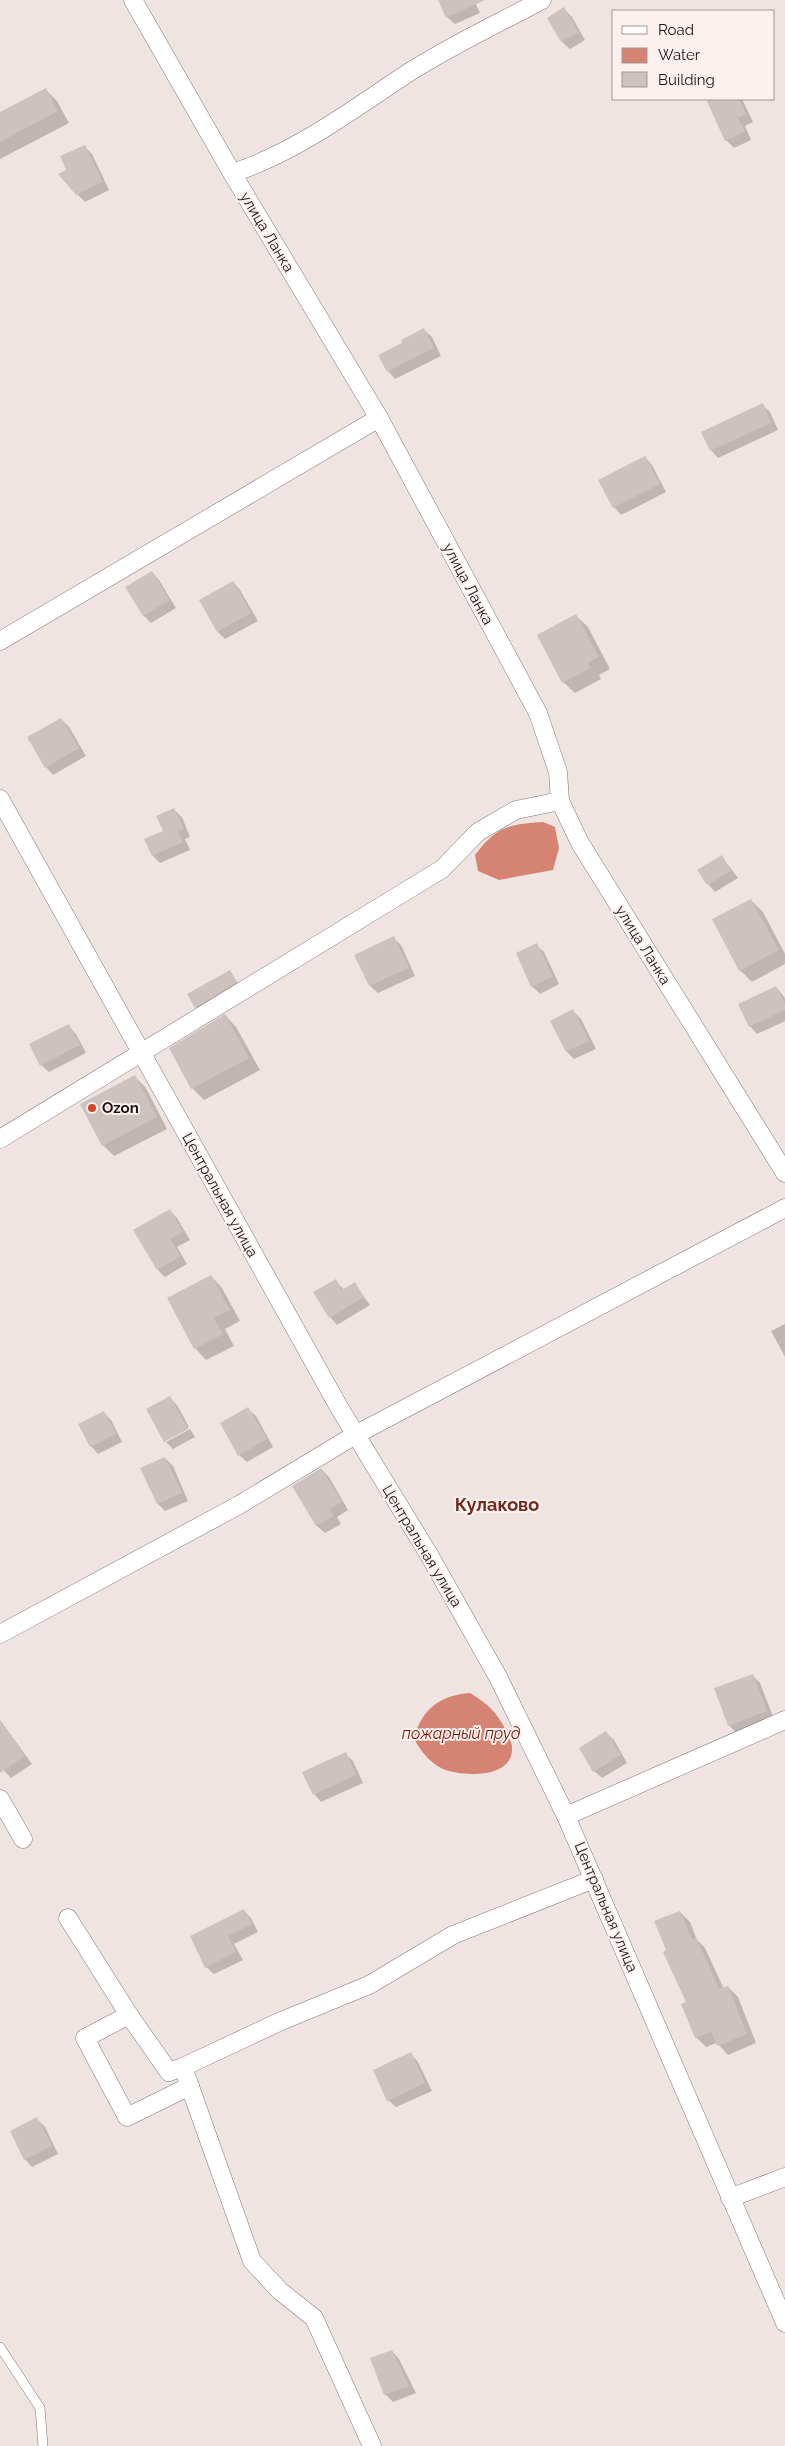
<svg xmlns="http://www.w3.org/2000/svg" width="785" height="2446" viewBox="0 0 785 2446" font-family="Raleway,sans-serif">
<rect width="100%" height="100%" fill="#efe4e2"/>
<g fill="#d58473">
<path d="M543,822l12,5 4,21 -6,22 -54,10 -21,-9 -3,-16c21,-28 34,-31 68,-33z"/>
<path d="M470,1693c17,10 28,20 36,38 2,5 5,10 6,15 3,33 -49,31 -69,23 -13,-6 -22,-18 -29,-30 7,-30 27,-44 56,-46z"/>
</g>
<g fill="#0003">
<polygon points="440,0 474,0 480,13 455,24 447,17"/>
<polygon points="564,9 572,17 585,40 570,49 562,42 548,18"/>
<polygon points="46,90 57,101 69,123 0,159 0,114"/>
<polygon points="707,99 742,99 753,122 745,126 751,140 734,148 726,140"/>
<polygon points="84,146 92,154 109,190 85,202 77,194 68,171"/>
<polygon points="424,330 432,337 441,356 395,379 388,371 404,344"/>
<polygon points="762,405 770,412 778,430 718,458 711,450"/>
<polygon points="645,457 652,465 666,492 621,515 614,507"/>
<polygon points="152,572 159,580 176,608 151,623 144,616 127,587"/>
<polygon points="233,582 240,590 258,621 225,639 218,632"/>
<polygon points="576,616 588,627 610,669 599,675 601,679 575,693 563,682"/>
<polygon points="61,719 69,727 86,756 53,775 46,767"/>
<polygon points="174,810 182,817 190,837 185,839 190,850 160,863 153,856 146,840 164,832"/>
<polygon points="722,857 738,878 715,892 708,884"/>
<polygon points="751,900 763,912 785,954 785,964 752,982 740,970"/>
<polygon points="393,938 401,945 415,976 378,993 370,986 356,956"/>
<polygon points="536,945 544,952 559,984 540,994 532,986"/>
<polygon points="230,972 243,990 203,1014 196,1007"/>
<polygon points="776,987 785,998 785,1021 757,1034 750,1026"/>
<polygon points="573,1011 581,1019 596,1049 574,1059 567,1052"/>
<polygon points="225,1015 236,1027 260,1070 204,1100 192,1088 171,1048"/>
<polygon points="68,1026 76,1034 86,1053 49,1072 41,1065"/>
<polygon points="135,1077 146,1088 167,1129 114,1156 103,1145"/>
<polygon points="169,1210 177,1218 190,1240 177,1247 187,1264 165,1277 158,1270"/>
<polygon points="211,1276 222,1288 240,1321 225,1329 234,1346 206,1360 195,1348"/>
<polygon points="336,1281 344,1290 354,1284 370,1305 337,1325 330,1317"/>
<polygon points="785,1324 785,1357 771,1331"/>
<polygon points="170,1398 177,1405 189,1427 166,1439 166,1442 148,1410"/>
<polygon points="248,1409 256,1416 273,1447 247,1462 239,1455"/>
<polygon points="103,1412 111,1420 122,1442 98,1454 91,1446"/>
<polygon points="190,1429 195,1437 173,1449 166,1442"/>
<polygon points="165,1458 173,1466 188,1501 165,1511 158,1504 142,1469"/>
<polygon points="321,1469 329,1477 348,1510 337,1517 341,1524 325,1533 317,1526 294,1486"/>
<polygon points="752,1675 760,1683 774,1719 736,1733 729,1725"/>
<polygon points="0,1720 32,1764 11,1778 0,1766"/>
<polygon points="606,1733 614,1740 627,1763 602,1778 594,1771"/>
<polygon points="345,1754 353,1761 363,1783 321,1802 314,1794"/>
<polygon points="244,1911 251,1918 258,1932 234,1944 243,1960 214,1974 206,1967"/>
<polygon points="680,1912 690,1922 697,1940 705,1948 724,1989 728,1987 738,1997 756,2043 728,2055 717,2043 706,2047 696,2037 687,2003 667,1951"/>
<polygon points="411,2054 418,2062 432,2091 396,2107 388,2100"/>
<polygon points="37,2119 45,2127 58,2154 32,2167 25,2159"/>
<polygon points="392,2351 399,2359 416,2393 393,2402 385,2394"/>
</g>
<g fill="#ccc2bf">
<polygon points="438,0 485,0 446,18"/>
<polygon points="564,7 579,32 561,42 547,18"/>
<polygon points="46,88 58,111 0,142 0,112"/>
<polygon points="706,99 739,99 746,114 738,118 745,132 725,141"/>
<polygon points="85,145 103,182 76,195 58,174 66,170 60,156"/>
<polygon points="424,328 434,348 387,372 378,355 402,343 401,340"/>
<polygon points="763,403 771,423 710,451 701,432"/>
<polygon points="645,456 660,484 613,508 598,480"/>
<polygon points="152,571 170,600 143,616 125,587"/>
<polygon points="233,581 251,613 217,632 199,600"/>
<polygon points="576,614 599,657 588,663 591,668 562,683 537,635"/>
<polygon points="61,718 79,748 45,768 27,737"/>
<polygon points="174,808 184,829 178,831 183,842 152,856 144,839 163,831 156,816"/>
<polygon points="722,855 731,871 707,885 697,870"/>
<polygon points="751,899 779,950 739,971 712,919"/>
<polygon points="394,936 409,968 369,986 354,955"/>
<polygon points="537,943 553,977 531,987 516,953"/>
<polygon points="230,970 237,982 195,1008 187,994"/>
<polygon points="776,986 785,1004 785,1010 749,1027 738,1004"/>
<polygon points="573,1009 589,1041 566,1052 550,1021"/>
<polygon points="225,1014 249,1058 191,1089 169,1048"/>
<polygon points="69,1024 80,1045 40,1066 29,1044"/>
<polygon points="135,1075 157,1117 102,1146 80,1104"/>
<polygon points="170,1209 183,1232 170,1239 181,1256 157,1270 133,1230"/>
<polygon points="211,1275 230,1310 214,1318 223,1334 194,1349 167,1298"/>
<polygon points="336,1279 342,1290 355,1282 364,1297 329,1318 313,1292"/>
<polygon points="170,1396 188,1429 164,1442 146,1409"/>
<polygon points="248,1407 267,1439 238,1456 220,1423"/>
<polygon points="104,1411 116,1434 90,1447 78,1424"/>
<polygon points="165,1457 182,1493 157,1504 140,1468"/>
<polygon points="321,1468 342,1502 330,1509 334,1516 316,1526 292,1486"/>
<polygon points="753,1674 767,1711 728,1726 714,1688"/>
<polygon points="0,1720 25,1756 0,1773"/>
<polygon points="606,1731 621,1755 593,1772 579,1748"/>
<polygon points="346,1752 356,1775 313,1795 302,1772"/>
<polygon points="244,1909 252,1924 228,1936 236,1952 205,1968 190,1936"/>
<polygon points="680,1911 692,1939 696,1937 719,1989 728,1986 747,2034 717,2046 711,2031 695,2038 681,2004 686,2002 663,1952 666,1950 654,1921"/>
<polygon points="411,2052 425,2083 387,2101 373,2070"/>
<polygon points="37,2117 52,2146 24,2160 10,2131"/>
<polygon points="392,2350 409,2386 384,2395 370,2358"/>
</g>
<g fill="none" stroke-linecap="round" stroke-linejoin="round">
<g stroke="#837977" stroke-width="10">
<polyline id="service" points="0,2347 40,2408 43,2446"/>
</g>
<g stroke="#837977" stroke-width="19">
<g id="minor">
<polyline points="133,0 232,173 379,418 538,713 558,772 560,801 580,843 785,1173"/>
<path d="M232,173c63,-20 120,-63 176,-100 42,-27 89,-49 134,-73"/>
<polyline points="0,641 379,418"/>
<polyline points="0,799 340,1409 428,1553 498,1677 566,1816 785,2323"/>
<polyline points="0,1139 442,869 478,832 516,810 560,801"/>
<polyline points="0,1634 239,1505 355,1435 785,1208"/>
<polyline points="0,1799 23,1839"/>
<polyline points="566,1816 785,1720"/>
<polyline points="68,1918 129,2015"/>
<polyline points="183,2067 169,2072 129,2015 85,2038 127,2117 190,2086"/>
<polyline points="730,2198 785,2177"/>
<polyline points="372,2446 314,2318 280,2291 252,2261 183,2067 279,2022 369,1985 453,1935 594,1879"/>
</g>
</g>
<use href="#service" stroke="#fff" stroke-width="9"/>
<use href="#minor" stroke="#fff" stroke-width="18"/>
</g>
<circle fill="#d0442c" stroke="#fcf1ef" stroke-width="2" cx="92" cy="1108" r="5"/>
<g text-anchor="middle" stroke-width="4" stroke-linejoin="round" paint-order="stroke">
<g font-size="15" fill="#191514" stroke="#fcf1ef">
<text transform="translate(267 232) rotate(59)" y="5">улица Ланка</text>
<text transform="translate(468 584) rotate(62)" y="5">улица Ланка</text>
<text transform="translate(643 945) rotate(58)" y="5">улица Ланка</text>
<text transform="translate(220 1195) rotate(61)" y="5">Центральная улица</text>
<text transform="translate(422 1546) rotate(59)" y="5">Центральная улица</text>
<text transform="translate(606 1907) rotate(67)" y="5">Центральная улица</text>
</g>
<g font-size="15" font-weight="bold" fill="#191514" stroke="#fcf1ef" text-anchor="start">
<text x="102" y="1113">Ozon</text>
</g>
<g font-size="16" font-style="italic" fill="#781604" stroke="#fcf1ef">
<text x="461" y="1739">пожарный пруд</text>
</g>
<g font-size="18" font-weight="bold" fill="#702b1f" stroke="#fcf1ef">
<text x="497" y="1511">Кулаково</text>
</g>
</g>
<rect x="612" y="10" width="162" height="90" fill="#fcf1ef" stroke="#a19997"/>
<rect x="622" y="26" width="25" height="8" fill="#ffffff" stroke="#a19997"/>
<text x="658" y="35" font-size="15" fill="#191514">Road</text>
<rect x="622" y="48" width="25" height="15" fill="#d58473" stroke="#a19997"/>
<text x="658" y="60" font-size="15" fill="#191514">Water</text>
<rect x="622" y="72" width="25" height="15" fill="#ccc2bf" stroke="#a19997"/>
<text x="658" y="85" font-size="15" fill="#191514">Building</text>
</svg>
